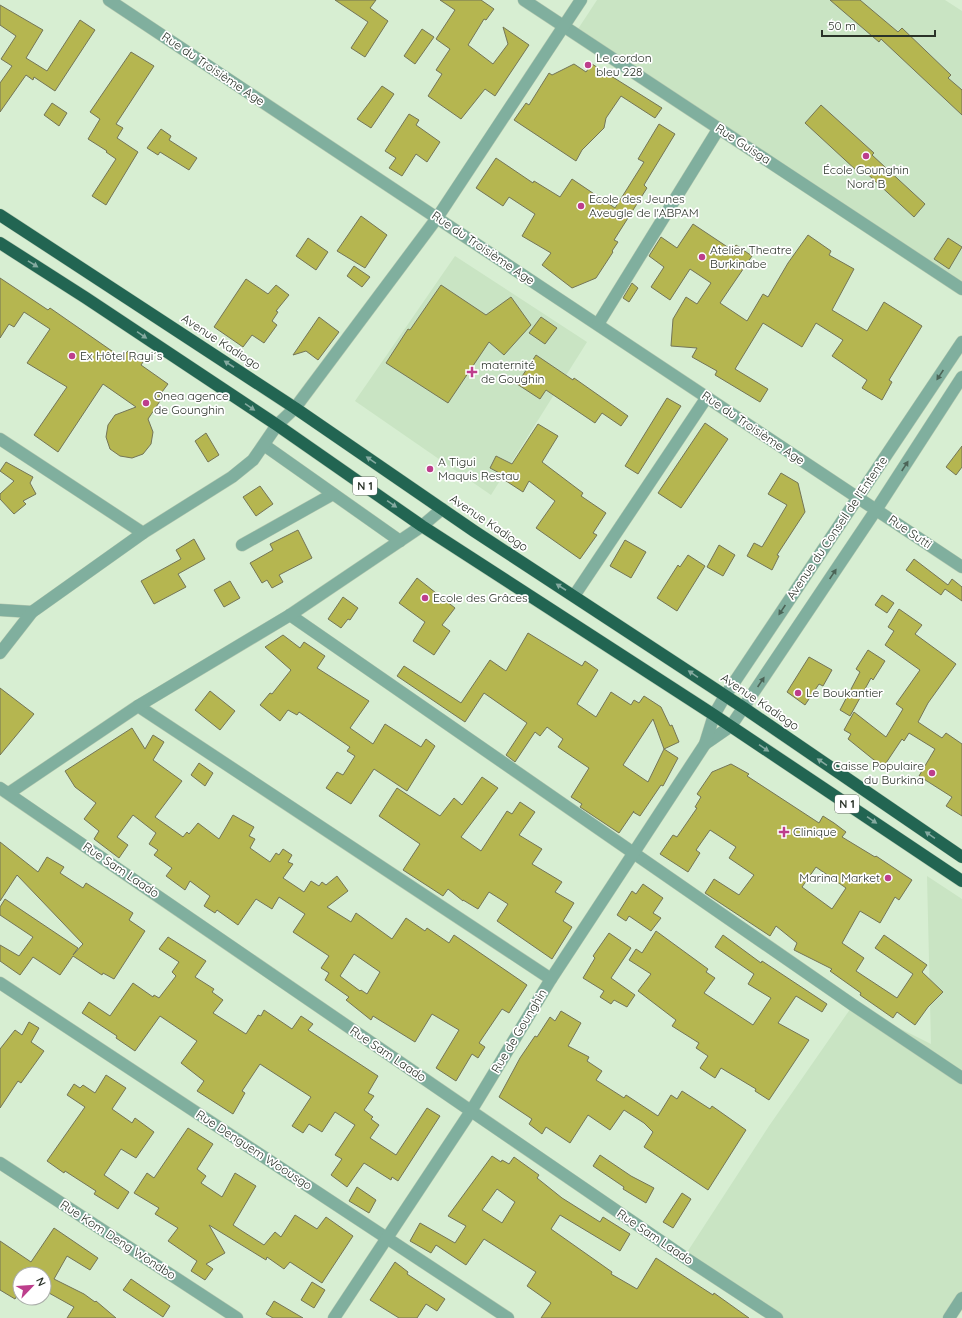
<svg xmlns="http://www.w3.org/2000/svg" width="962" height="1318" viewBox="0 0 962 1318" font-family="Quicksand,sans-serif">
<rect width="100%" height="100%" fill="#d7eed2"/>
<g fill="#c9e4c3">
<polygon points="597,0 945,0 962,11 962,282 578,29"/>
<polygon points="455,256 587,342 491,495 355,401"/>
<polygon points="927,876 962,899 962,1298 949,1318 777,1318 684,1257 769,1126 853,1005 931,1044"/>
</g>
<g fill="#b5b650" stroke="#747557" fill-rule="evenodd">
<polygon points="335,0 376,0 370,8 388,21 365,57 351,48 368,22"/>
<polygon points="440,0 481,0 494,9 486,20 484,19 468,45 493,64 508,44 503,27 529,45 495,96 485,89 461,119 428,96 442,74 436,70 450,49 436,39 455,10"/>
<polygon points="830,0 860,0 898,32 902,28 951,75 948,78 962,90 962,115 881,39 879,42"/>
<polygon points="0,5 43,30 26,58 47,71 80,20 95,30 55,91 34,77 33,80 26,75 0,112 0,83 12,66 1,59 16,36 0,25"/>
<polygon points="422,29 434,37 415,64 404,56"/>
<polygon points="131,52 154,66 116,124 123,128 117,138 138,152 106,205 92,196 116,159 106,152 107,151 88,139 100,119 90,112"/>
<polygon points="574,64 586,72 592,64 662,108 655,118 621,96 606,118 604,128 582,150 576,161 514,120 526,103 529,105 549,73 552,75"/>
<polygon points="382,86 394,94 371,128 357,119"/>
<polygon points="52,103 67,113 59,126 44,115"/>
<polygon points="821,105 874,153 872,155 925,204 914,217 861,168 857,171 805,123"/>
<polygon points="409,114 419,120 416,125 440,142 427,162 416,154 402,176 389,168 396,158 385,151"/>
<polygon points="659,124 675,134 644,185 647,188 614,240 618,242 612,251 613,252 596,278 572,288 542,265 551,253 522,236 535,214 509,197 503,206 476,188 496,158 533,183 534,181 560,197 572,179 615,208 644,162 638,159"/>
<polygon points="161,129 171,136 169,140 197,158 189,170 160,152 158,155 147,148"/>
<polygon points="361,216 387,235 365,268 337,251"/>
<polygon points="693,224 732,250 736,245 752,256 720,303 747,321 763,294 768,297 788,263 808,235 831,251 829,255 854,269 832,310 867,331 884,302 922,326 889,380 892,382 882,400 862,388 867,380 832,356 843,340 816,323 802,347 763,323 735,369 768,389 760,402 715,375 717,371 692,357 697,348 671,346 673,319 686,297 697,304 711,283 690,269 670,300 651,287 664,267 649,256 661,237 677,248"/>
<polygon points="308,238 328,252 316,270 296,256"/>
<polygon points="948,238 962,247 949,269 934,259"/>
<polygon points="354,266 370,277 362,287 347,276"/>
<polygon points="0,278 48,310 50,308 122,358 128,351 143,362 141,365 168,384 159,396 162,398 148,419 153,432 151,444 143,454 132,458 120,456 110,449 106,437 108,425 115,415 136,407 103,384 58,452 34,435 67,387 27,363 50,329 24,312 14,327 9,324 0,338"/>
<polygon points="246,279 268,294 276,285 289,295 276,311 278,312 272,321 277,325 264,343 252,335 243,347 214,327"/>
<polygon points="632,283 638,288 629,302 623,298"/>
<polygon points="441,285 486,315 511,297 531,325 504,355 489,342 448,403 386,363 408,329 410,330"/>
<polygon points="319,317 339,332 318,360 306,351 293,355"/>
<polygon points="541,317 557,328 545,344 529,333"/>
<polygon points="536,355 573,380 574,378 628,416 621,426 602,413 595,423 546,390 540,399 517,384"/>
<polygon points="667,398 681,406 638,474 625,466"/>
<polygon points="705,423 728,439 681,508 658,493"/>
<polygon points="538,424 558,436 542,462 583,493 581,496 606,513 593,533 597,535 580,559 536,528 555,501 529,481 523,492 503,479 505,476 490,468 496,456 512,464"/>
<polygon points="206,433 219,455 208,462 195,441"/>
<polygon points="962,446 962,467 956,475 946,467"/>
<polygon points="6,462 33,477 30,483 36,494 23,501 26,504 14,514 0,499 0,494 14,481 0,471"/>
<polygon points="781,473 798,483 805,512 777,555 779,556 772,570 747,556 754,543 762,547 787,505 768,494"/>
<polygon points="260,486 273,504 256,516 243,497"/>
<polygon points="298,530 312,558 279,575 283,582 272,588 267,580 262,583 250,563 273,550 270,544"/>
<polygon points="194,539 205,559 178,574 186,587 154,604 141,581 181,559 176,550"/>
<polygon points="625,540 646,552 631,578 610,566"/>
<polygon points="719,545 735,555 723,576 707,567"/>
<polygon points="688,555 705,566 677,611 657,598 678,565 680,567"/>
<polygon points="914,559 948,585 952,579 962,587 962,601 945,589 941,595 906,570"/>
<polygon points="417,578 455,608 442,625 450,631 434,655 413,641 425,622 399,603"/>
<polygon points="230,581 240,598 224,607 214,590"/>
<polygon points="882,595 894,603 887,613 875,605"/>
<polygon points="343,597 358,608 350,620 348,619 341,628 328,619"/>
<polygon points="899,609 922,625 915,634 956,664 928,703 918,722 942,738 946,733 962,744 962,816 946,806 952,797 919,776 935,749 909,733 904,741 902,739 884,766 874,760 848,739 851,734 844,730 854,712 886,737 903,709 896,704 920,670 885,645 894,631 888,627"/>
<polygon points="528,633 582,666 585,661 598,670 577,704 596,717 611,692 631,705 634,700 639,703 644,696 661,707 670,726 672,725 679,742 664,749 653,719 623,765 648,782 664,749 678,758 663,786 661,785 640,816 633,812 634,811 619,833 580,807 582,804 571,797 589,768 558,747 563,739 547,727 540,736 535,732 515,762 506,755 527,723 484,693 465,722 397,676 404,666 461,703 490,660 506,671"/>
<polygon points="283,635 300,648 304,642 325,656 317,668 369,701 350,728 373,744 385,724 421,747 426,739 435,746 407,791 374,769 351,804 326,788 337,772 343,775 355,756 347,751 350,747 299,712 297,715 288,710 280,721 260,705 270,693 272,694 291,670 265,647"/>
<polygon points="868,650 885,661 873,680 871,678 850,716 840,710 860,672 856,669"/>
<polygon points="809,657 832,670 823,686 819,684 805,705 787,692"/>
<polygon points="0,688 34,714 0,755"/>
<polygon points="210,691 235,711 220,730 195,710"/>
<path d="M132,728l13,21 8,-14 11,7 -11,18 29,21 -27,36 28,20 4,-5 2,2 9,-11 21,16 14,-24 21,12 -5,9 6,3 -5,9 20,14 6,-9 3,2 4,-6 9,6 -4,7 5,2 -10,14 21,14 7,-11 8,5 3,-4 4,3 11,-9 11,15 -21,16 24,15 5,-9 36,26 14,-21 19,13 2,-3 22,15 5,-8 73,50 -18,28 -7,-4 -23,34 6,4 -7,11 -6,-4 -16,27 -20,-13 23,-38 -27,-16 -17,28 -42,-26 -2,4 -25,-20 3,-3 -24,-17 4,-7 -8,-5 8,-12 -36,-24 12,-18 -26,-17 -7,12 -16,-10 -18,26 -21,-15 -2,3 -11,-7 6,-10 -20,-15 -5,9 -19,-14 6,-8 -18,-13 4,-5 -9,-6 7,-11 -23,-18 -16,22 11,8 -9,13 -25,-19 5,-8 -15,-12 12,-16 -21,-16 -10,-16zM354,954l26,18 -13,22 -6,-4 -1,1 -20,-15z"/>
<polygon points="199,763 213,773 205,786 191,775"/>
<path d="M731,764l18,10 -2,2 72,47 4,-7 11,7 12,9 -4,5 33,20 1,-1 36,24 -13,20 -4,-3 -15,26 -20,-12 -18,32 22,15 -8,13 41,27 16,-24 -38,-26 9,-13 43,30 -5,7 21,20 -15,15 -13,18 -18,-13 -4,6 -33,-23 1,-2 -31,-22 2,-2 -38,-19 3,-7 -21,-17 -6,10 -65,-43 9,-14 25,16 15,-20 -25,-17 7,-11 -26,-17 -14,20 4,3 -12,19 -28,-18 13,-19 4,2 20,-29 -2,-1 6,-10 -4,-3 15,-22zM816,867l30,21 -14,21 -30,-22z"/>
<polygon points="482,777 498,788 461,837 481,851 507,811 512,814 520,802 535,812 519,835 542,849 532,864 562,882 555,892 574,903 563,921 572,927 552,959 497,921 508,904 489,892 478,909 463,900 463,901 448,889 443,896 403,870 420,844 379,816 397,788 440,816 454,798 462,805"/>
<polygon points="0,842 38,872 47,857 64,867 60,873 83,888 86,883 133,913 129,920 145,931 114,979 103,973 102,975 73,956 60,975 33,957 20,975 0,961 0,945 19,956 33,937 0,915 0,907 5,899 78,948 73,955 83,944 17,875 0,901"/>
<polygon points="643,884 663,898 653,913 661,918 651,931 629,916 626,921 617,915 632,891 636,894"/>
<polygon points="656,931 708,969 706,972 715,978 704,993 753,1025 771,998 748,984 754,974 715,947 723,935 761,963 762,961 827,1004 822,1012 796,996 778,1023 809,1040 769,1100 755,1091 756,1089 721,1068 715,1078 700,1068 708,1056 696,1048 699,1043 672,1026 676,1020 638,991 651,974 629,960 636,949 642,953"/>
<polygon points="609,933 631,948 611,978 635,995 627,1007 614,1000 611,1004 600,997 604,991 583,978 595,958 593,956"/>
<polygon points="168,937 206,961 195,977 214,989 212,992 223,1000 213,1013 246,1034 258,1015 261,1016 264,1010 292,1029 301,1016 313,1024 308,1030 378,1076 368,1093 374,1096 364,1110 373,1117 371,1119 379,1125 370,1138 396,1155 427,1108 440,1116 398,1181 392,1177 391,1180 364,1163 347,1187 331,1175 342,1159 335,1155 355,1125 335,1112 322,1132 309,1124 303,1133 292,1126 311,1097 260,1064 242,1091 245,1093 233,1114 197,1091 204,1081 181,1063 197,1041 160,1016 135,1051 116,1038 117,1036 82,1013 89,1002 110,1016 133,983 153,997 154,995 159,998 176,976 172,972 179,962 159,949"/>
<polygon points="561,1011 581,1023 568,1046 589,1057 587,1061 602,1071 596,1080 624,1098 626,1095 658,1116 671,1095 677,1099 682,1091 710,1109 712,1106 746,1130 708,1190 644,1147 653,1132 644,1123 624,1110 610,1130 588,1115 570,1143 546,1127 542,1134 529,1124 532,1119 499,1097 520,1058 535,1036 537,1037 550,1017 555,1021"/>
<polygon points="29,1022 39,1028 31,1042 44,1051 21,1083 18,1081 0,1108 0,1049 15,1030 22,1035"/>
<polygon points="106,1075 126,1088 112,1109 132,1123 135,1118 154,1132 136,1158 121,1149 104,1175 129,1192 118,1209 94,1194 96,1191 65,1171 64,1173 47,1161 85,1107 67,1095 74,1084 80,1088 83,1085 95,1093"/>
<polygon points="188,1128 213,1144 197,1169 206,1176 201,1183 222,1197 235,1173 256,1186 233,1225 242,1231 264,1245 275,1232 281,1237 295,1215 317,1229 326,1217 353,1236 322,1283 290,1262 284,1269 267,1257 266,1260 209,1225 225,1253 206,1264 213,1269 205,1280 191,1271 197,1261 168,1241 178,1228 155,1214 159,1208 134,1193 147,1173 154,1178"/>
<polygon points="600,1155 631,1176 654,1188 646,1203 623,1189 624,1187 593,1166"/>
<path d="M492,1156l9,6 1,-2 7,4 5,-7 25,18 -2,3 25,20 38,24 3,-5 27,17 -10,17 -60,-36 -9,14 61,43 -1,2 26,15 19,-31 57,37 1,-2 35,25h-208l10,-15 -24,-17 9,-14 -52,-33 -18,26 -30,-20 -5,8 -21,-12 10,-18 35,20 11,-17 -18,-10zM497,1189l18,13 -13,21 -20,-13z"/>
<polygon points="357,1187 376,1200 369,1213 349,1201"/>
<polygon points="682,1193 691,1199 673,1228 663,1222"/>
<polygon points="54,1228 98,1258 90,1270 67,1256 54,1279 84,1294 95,1302 96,1301 116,1318 67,1318 74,1307 49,1293 47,1290 44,1296 44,1274 20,1274 20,1291 15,1299 0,1290 0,1241 31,1262"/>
<polygon points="395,1262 408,1272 407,1274 445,1299 437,1311 426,1304 417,1318 399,1318 370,1300"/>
<polygon points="131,1279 170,1306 163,1317 123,1290"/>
<polygon points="312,1282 325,1290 314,1308 301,1300"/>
<polygon points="274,1301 303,1318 273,1318 266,1314"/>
</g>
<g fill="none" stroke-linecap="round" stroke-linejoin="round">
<g stroke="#b4c8b0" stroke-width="13">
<g id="minor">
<polyline points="109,0 962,567"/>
<polyline points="524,0 962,289"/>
<polyline points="598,324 719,128"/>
<polyline points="0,439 143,533"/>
<polyline points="264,445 400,541"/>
<polyline points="242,545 333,494"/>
<polyline points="574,596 707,397"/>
<polyline points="0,610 32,612"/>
<polyline points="290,615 853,1005 962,1078"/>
<polyline points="0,653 32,612 143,533 232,477 253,460 277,425 295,408 437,218 581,0"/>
<polyline points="138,706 551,979"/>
<polyline points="705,744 731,726 876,510 962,377"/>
<polyline points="0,788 684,1257 777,1318"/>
<polyline points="9,793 138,706 290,615 422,526 442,509"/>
<polyline points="0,983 508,1318"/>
<polyline points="0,1163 237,1318"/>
<polyline points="334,1318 471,1111 551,979 705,744 714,715 725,696 962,342"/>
<polyline points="949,1318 962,1298"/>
</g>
</g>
<g stroke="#b4c8b0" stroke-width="13">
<g id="highway">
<polyline points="0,215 295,408 474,531 744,708 962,857"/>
<polyline points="0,243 86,298 277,425 422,526 714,715 962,881"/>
</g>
</g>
<use href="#minor" stroke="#80af9e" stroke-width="12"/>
<use href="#highway" stroke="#226552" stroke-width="12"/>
</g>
<defs><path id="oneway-solid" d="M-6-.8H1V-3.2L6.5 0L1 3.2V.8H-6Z"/></defs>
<g fill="#85aaa0">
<use href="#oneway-solid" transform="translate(33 264) rotate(32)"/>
<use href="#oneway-solid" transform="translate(142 335) rotate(34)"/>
<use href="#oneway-solid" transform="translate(229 364) rotate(-147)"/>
<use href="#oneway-solid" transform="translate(250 407) rotate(34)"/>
<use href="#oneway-solid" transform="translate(371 460) rotate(-146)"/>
<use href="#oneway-solid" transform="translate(392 504) rotate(35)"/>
<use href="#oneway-solid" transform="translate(561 587) rotate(-147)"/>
<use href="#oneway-solid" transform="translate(693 674) rotate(-146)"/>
<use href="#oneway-solid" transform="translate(764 748) rotate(34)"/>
<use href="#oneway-solid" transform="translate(822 762) rotate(-146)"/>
<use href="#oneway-solid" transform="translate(872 820) rotate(34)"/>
<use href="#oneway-solid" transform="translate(930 835) rotate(-146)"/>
</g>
<g fill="#4c6457">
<use href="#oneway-solid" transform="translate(940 375) rotate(124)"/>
<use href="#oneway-solid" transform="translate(905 466) rotate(-57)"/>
<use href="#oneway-solid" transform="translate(833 574) rotate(-56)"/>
<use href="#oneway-solid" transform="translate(782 610) rotate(124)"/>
<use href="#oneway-solid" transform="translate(761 682) rotate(-56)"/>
</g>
<g fill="#bd3e8c" stroke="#fff" stroke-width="1.5">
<circle cx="588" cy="65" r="4"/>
<circle cx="866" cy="156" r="4"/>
<circle cx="581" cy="206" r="4"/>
<circle cx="702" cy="257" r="4"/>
<circle cx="72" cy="356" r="4"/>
<path d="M470 366h4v4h4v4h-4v4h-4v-4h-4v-4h4z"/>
<circle cx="146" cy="403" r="4"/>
<circle cx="430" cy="469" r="4"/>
<circle cx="425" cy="598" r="4"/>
<circle cx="798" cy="693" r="4"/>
<circle cx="932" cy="773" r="4"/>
<path d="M782 826h4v4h4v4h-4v4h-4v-4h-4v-4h4z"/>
<circle cx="888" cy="878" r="4"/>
</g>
<g text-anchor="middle" stroke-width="3.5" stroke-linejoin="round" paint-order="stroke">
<g fill="#fff" stroke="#6a7068" stroke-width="1">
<rect x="353" y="477" width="24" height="18" rx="3"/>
<rect x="835" y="795" width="24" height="18" rx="3"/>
</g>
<g font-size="11" font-weight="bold" fill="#2a3228">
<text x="365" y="490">N 1</text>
<text x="847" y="808">N 1</text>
</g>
<g font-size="12" fill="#2a3228" stroke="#fff" text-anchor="start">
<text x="596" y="62">Le cordon<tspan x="596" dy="14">bleu 228</tspan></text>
<text x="866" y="174" text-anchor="middle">École Gounghin<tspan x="866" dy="14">Nord B</tspan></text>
<text x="589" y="203">Ecole des Jeunes<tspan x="589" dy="14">Aveugle de l'ABPAM</tspan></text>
<text x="710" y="254">Atelier Theatre<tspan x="710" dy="14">Burkinabe</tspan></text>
<text x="80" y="360">Ex Hôtel Rayi´s</text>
<text x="481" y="369">maternité<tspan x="481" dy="14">de Goughin</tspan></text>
<text x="154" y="400">Onea agence<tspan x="154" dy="14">de Gounghin</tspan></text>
<text x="438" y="466">A Tigui<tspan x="438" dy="14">Maquis Restau</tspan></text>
<text x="433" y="602">Ecole des Grâces</text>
<text x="806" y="697">Le Boukantier</text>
<text x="924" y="770" text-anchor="end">Caisse Populaire<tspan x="924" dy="14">du Burkina</tspan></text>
<text x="793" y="836">Clinique</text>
<text x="880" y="882" text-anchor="end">Marina Market</text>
</g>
<g font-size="12" fill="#2a3228" stroke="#fff">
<text transform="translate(213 69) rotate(34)" y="4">Rue du Troisième Age</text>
<text transform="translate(743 144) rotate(33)" y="4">Rue Guisga</text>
<text transform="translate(483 248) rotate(34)" y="4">Rue du Troisième Age</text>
<text transform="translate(221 342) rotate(33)" y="4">Avenue Kadiogo</text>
<text transform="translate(753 428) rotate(34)" y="4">Rue du Troisième Age</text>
<text transform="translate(489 523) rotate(34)" y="4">Avenue Kadiogo</text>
<text transform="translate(837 528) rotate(-56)" y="4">Avenue du Conseil de l'Entente</text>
<text transform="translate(910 532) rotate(34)" y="4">Rue Sutti</text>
<text transform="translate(760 702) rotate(34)" y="4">Avenue Kadiogo</text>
<text transform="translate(121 870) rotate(34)" y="4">Rue Sam Laado</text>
<text transform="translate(519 1031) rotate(-59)" y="4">Rue de Gounghin</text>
<text transform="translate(388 1054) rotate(34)" y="4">Rue Sam Laado</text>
<text transform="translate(254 1150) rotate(33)" y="4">Rue Denguem Woousgo</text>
<text transform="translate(655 1237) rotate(34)" y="4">Rue Sam Laado</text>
<text transform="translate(118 1240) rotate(33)" y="4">Rue Kom Deng Wondbo</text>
</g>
</g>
<g transform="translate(32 1286) rotate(65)"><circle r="19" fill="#ffffff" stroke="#aaada9"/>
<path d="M0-3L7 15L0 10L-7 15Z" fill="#bd3e8c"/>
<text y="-6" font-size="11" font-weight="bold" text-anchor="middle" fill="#2a3228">N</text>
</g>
<path d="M822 30v6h113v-6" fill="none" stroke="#2a3228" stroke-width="2"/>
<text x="828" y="30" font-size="12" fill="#2a3228" stroke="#ffffff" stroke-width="3" paint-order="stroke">50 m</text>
</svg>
